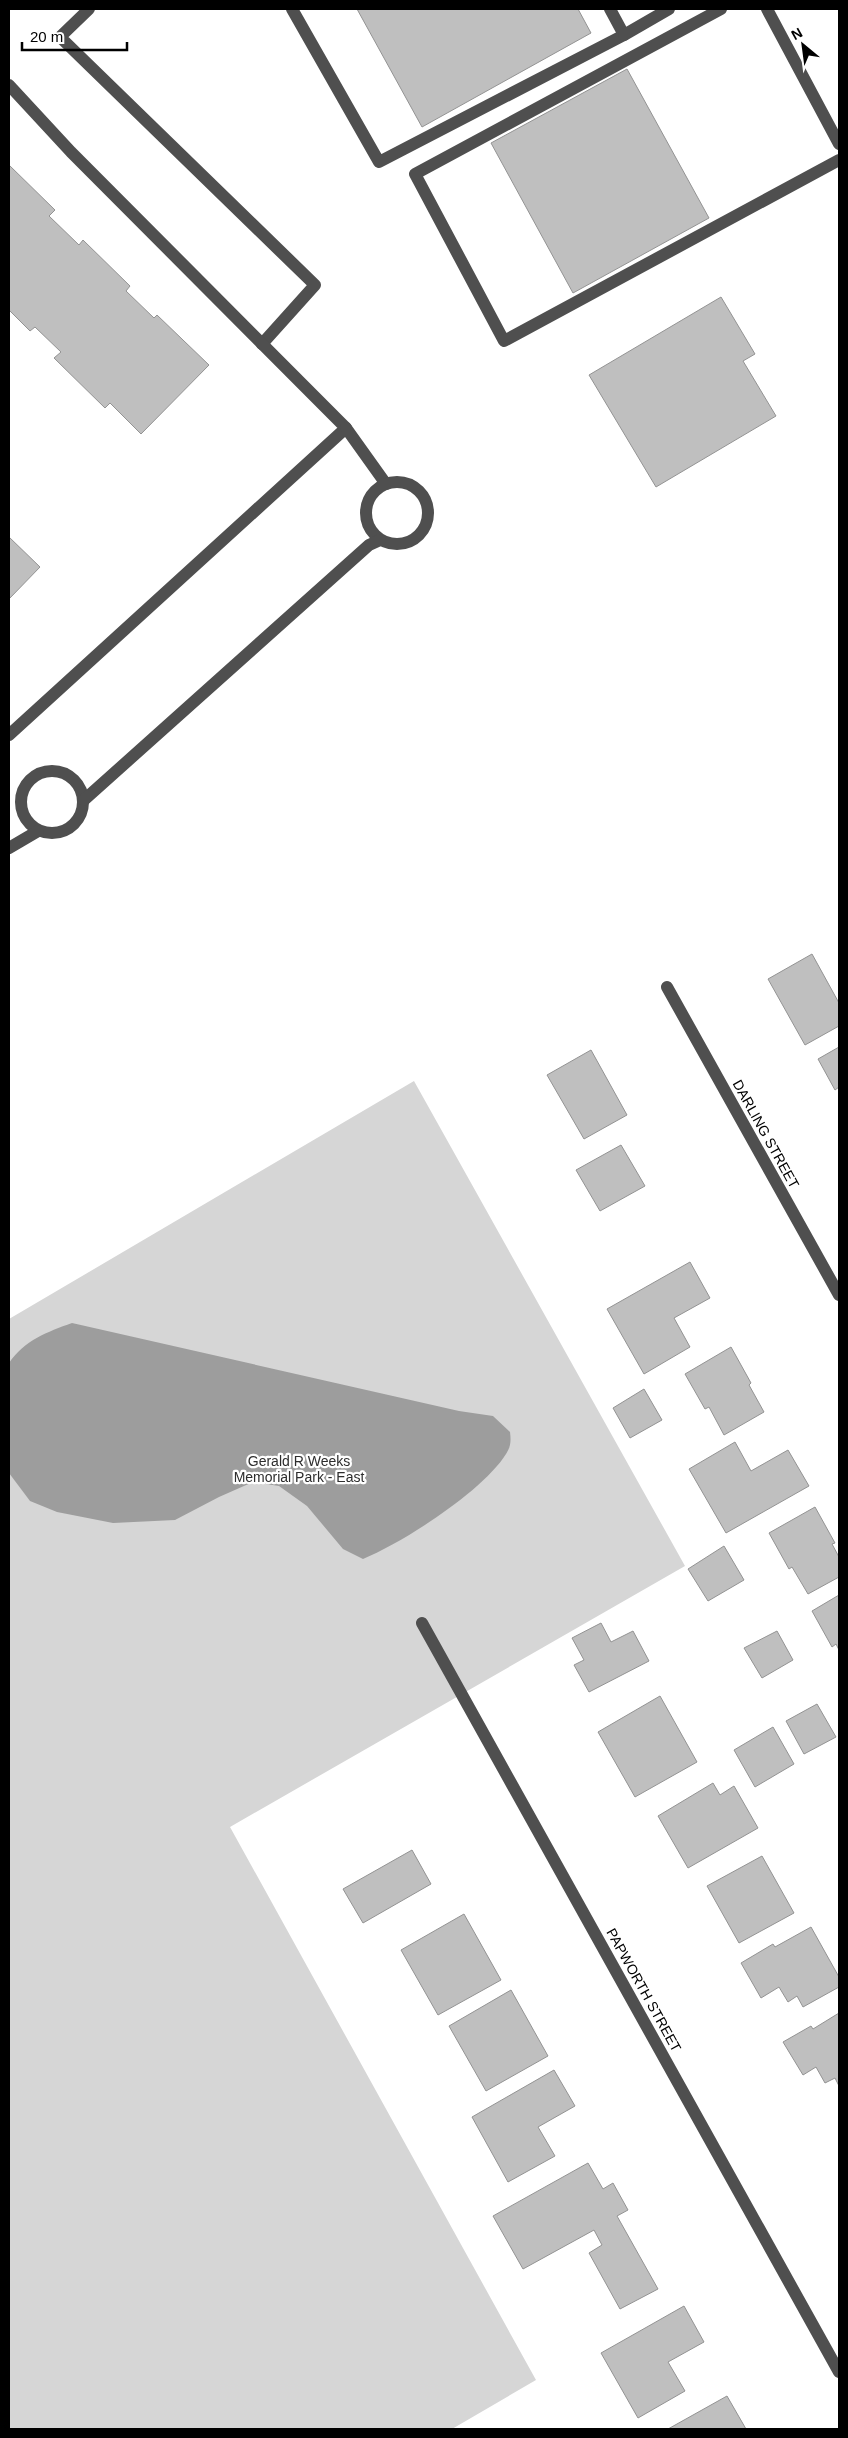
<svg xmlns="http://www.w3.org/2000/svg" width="848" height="2438" viewBox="0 0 848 2438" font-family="Helvetica,sans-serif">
<rect width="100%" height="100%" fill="#fff"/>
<polygon fill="#d6d6d6" points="414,1081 685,1566 230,1827 536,2380 452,2429 9,2429 9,1319"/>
<path fill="#9d9d9d" d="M72,1323l387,88 34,5 17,16c1,8 1,15 -4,22 -23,37 -102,88 -143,105l-20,-10 -36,-43 -28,-20 -26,-4 -34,15 -44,23 -62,3 -56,-11 -27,-11 -21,-28v-110c16,-23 38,-31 63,-40z"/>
<g fill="#bfbfbf" stroke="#939393">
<polygon points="357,9 578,9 591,33 422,127"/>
<polygon points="627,69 709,218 573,293 491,143"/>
<polygon points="9,165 55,210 49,216 79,245 83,240 130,286 126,291 154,318 157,315 209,365 141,434 110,403 105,408 54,358 61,352 35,327 30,331 9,310"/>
<polygon points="721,297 755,354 743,361 776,416 656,487 589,375"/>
<polygon points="9,537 40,567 9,599"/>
<polygon points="812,954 839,1003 839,1026 805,1045 768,979"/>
<polygon points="839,1047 839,1087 835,1090 818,1059"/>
<polygon points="591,1050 627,1115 584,1139 547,1075"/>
<polygon points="621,1145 645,1186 600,1211 576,1170"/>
<polygon points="690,1262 710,1298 674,1318 690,1347 644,1374 607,1309"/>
<polygon points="731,1347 751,1383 749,1385 764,1412 724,1435 709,1407 705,1409 685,1374"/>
<polygon points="644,1389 662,1420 630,1438 613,1408"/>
<polygon points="735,1442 751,1471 788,1450 809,1486 726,1533 689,1469"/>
<polygon points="815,1507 835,1543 832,1544 839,1557 839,1577 808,1594 792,1567 789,1569 769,1533"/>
<polygon points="724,1546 744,1580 708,1601 688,1569"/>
<polygon points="839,1595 839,1650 836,1644 832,1647 812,1611"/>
<polygon points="601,1623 611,1642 633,1631 649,1661 589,1692 574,1665 584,1660 572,1638"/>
<polygon points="777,1631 793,1660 762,1678 744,1648"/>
<polygon points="660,1696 697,1762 635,1797 598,1732"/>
<polygon points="817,1704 836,1737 804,1754 786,1721"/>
<polygon points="773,1727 794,1764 755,1787 734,1750"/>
<polygon points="713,1783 720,1795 734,1786 758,1828 688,1868 658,1816"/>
<polygon points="412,1850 431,1884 363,1923 343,1889"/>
<polygon points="762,1856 794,1913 739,1943 707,1886"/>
<polygon points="464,1914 501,1980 438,2015 401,1950"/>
<polygon points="811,1927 839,1977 839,1987 803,2007 797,1996 788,2002 779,1987 761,1998 741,1963 773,1944 775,1947"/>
<polygon points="511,1990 548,2056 486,2091 449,2026"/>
<polygon points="839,2013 839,2086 835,2078 825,2083 816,2067 803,2075 783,2042 811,2026 813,2029"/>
<polygon points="554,2070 575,2106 538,2127 555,2156 508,2182 472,2117"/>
<polygon points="588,2163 603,2189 613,2183 628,2210 617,2216 658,2289 620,2309 589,2253 602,2245 594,2230 523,2269 493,2216"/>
<polygon points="684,2306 704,2342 668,2362 685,2391 638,2418 601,2353"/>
<polygon points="727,2396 746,2429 668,2429"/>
</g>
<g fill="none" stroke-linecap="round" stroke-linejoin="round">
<g stroke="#4f4f4f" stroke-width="12">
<polyline points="89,9 60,37 315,285 262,344"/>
<polyline points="292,9 379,162 624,35 610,9"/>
<polyline points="721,9 415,174 504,341 839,160"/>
<polyline points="767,9 839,144"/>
<polyline points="624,35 669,9"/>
<polyline points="9,85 71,152 346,428 9,735"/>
<polyline points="346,428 386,484"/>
<circle cx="397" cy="513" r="31"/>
<circle cx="52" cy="802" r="31"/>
<polyline points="84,800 369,545 380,540"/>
<polyline points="9,848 38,831"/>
<polyline points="667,987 839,1295"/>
<polyline points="422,1623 839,2372"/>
</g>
</g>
<g text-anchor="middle" stroke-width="4.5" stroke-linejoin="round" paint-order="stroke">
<g font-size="14" fill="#000" stroke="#fff">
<text transform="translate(766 1134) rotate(61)" y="5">DARLING STREET</text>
<text transform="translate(644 1990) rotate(61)" y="5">PAPWORTH STREET</text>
</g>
<g font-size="14" fill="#2d2d2d" stroke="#fff">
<text x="299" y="1466">Gerald R Weeks<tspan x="299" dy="16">Memorial Park - East</tspan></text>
</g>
</g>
<rect width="848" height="2438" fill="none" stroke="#000000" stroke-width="20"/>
<g transform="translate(803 45) rotate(331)" stroke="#ffffff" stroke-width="4" paint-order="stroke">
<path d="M0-4L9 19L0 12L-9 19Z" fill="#000000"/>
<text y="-8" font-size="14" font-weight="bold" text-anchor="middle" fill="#000000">N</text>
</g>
<path d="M22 42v8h105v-8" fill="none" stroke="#000000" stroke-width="2.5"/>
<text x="30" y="42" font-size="15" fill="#000000" stroke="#ffffff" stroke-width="4" paint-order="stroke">20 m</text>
</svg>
